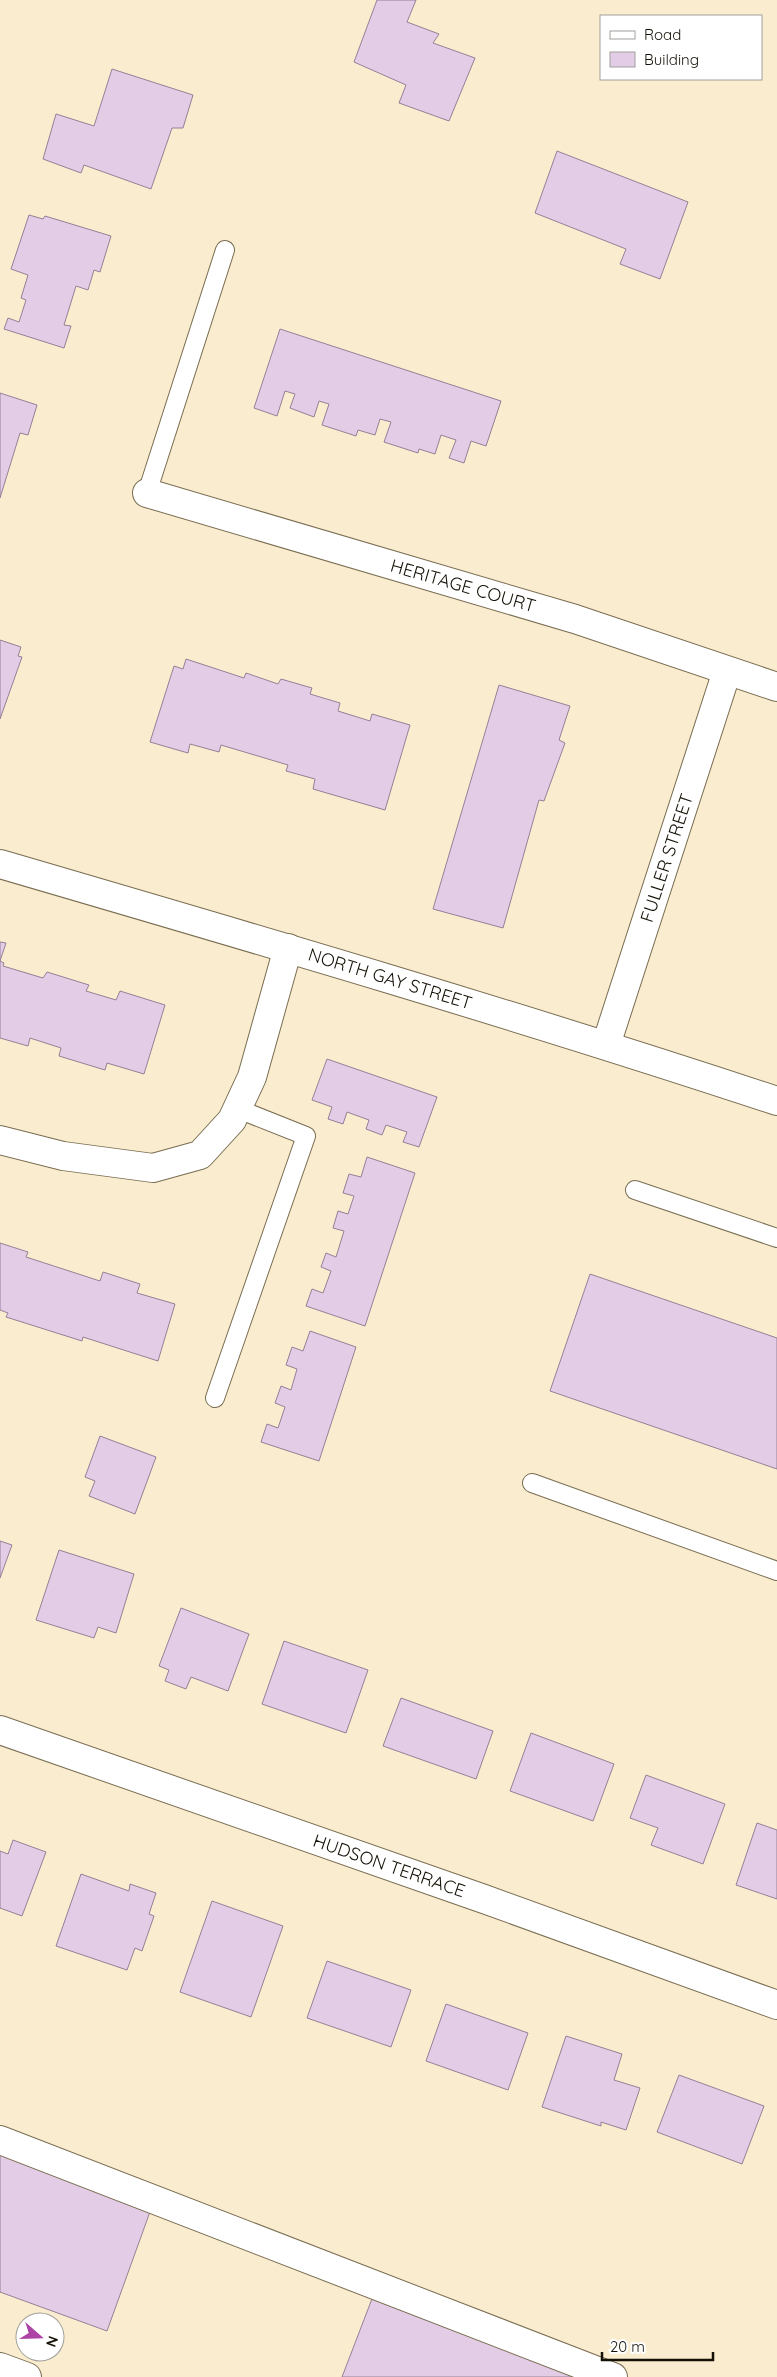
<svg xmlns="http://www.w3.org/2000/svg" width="777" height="2377" viewBox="0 0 777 2377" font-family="Quicksand,sans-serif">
<rect width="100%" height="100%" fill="#faecce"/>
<g fill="#e3cde6" stroke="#948097">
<polygon points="377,0 416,0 407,22 439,34 433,43 475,58 449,121 399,103 406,85 354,62"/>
<polygon points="112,69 193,95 183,128 172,128 151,189 84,165 81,173 43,159 56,114 94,126"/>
<polygon points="557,151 688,202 660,279 620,264 626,249 535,213"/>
<polygon points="29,215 43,219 45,216 111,236 100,272 94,270 88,290 76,286 64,325 71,326 64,348 4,329 8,318 19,322 26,300 21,298 28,275 11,269"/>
<polygon points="280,329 501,401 486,446 471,441 464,463 449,458 456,440 441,435 435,454 419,449 418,453 384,442 391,422 380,419 375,435 358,430 356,436 322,425 329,404 319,401 314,417 290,408 295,394 285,391 277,416 254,408"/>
<polygon points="0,393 37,405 28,435 20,433 0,498"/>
<polygon points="0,640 21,647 18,656 22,657 0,719"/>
<polygon points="186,659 244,678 246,673 278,684 281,679 312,688 310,694 340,703 338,711 370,721 372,714 410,725 385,810 313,789 315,779 286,771 288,765 221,745 219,752 190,744 188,753 150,742 174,666 183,669"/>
<polygon points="499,685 570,706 559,740 565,743 544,801 539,800 503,928 433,909"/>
<polygon points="0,942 6,943 0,961 4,963 3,966 43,978 47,972 89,985 86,991 116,1000 120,991 165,1005 144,1074 107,1063 105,1070 59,1056 61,1048 30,1038 28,1046 0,1038"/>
<polygon points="327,1059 437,1097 419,1147 403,1142 407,1132 386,1125 382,1135 366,1129 369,1120 347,1112 343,1124 328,1119 332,1107 312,1100"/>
<polygon points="367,1157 415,1173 365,1326 306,1306 312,1289 323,1293 331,1271 321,1267 326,1253 336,1257 344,1231 333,1228 338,1211 348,1214 354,1196 343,1193 349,1174 361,1177"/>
<polygon points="0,1243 28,1252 26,1257 100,1281 103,1272 140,1284 137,1293 175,1304 158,1361 83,1337 82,1341 6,1317 8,1313 0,1310"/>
<polygon points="590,1274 777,1338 777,1469 550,1391"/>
<polygon points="310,1331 356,1347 319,1461 261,1442 267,1424 278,1428 285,1407 275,1403 281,1386 291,1390 297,1369 286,1365 292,1347 303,1351"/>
<polygon points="100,1436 156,1457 135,1514 89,1496 95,1481 85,1477"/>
<polygon points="0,1541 12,1545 0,1578"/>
<polygon points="59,1550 134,1574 116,1633 98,1627 94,1638 36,1620"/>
<polygon points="181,1608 249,1634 228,1691 191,1677 186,1689 165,1681 169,1670 159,1666"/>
<polygon points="284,1641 368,1670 346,1733 262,1704"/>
<polygon points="401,1698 493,1731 476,1779 383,1746"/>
<polygon points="531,1733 614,1764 593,1821 510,1791"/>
<polygon points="646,1775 725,1804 703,1864 651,1845 658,1828 630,1818"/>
<polygon points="757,1823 777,1830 777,1899 736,1885"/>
<polygon points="13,1840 46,1852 22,1916 0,1908 0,1851 8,1854"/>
<polygon points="81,1874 129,1891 130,1884 156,1893 149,1914 154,1916 142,1951 135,1948 127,1970 56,1946"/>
<polygon points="212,1901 283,1926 251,2017 180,1992"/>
<polygon points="327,1961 411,1990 391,2047 307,2018"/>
<polygon points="446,2004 528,2033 508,2090 426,2061"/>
<polygon points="566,2036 622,2054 614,2080 640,2088 626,2130 601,2122 601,2126 542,2107"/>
<polygon points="679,2075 764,2106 742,2164 657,2132"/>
<polygon points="0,2154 151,2209 107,2331 0,2292"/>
<polygon points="375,2291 602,2377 342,2377"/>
</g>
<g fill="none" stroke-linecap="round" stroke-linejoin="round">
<g stroke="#796d52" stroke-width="20">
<g id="lane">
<polyline points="147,493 225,250"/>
<polyline points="635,1190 777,1238"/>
<polyline points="215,1398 306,1136 238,1109"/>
<polyline points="532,1483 777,1571"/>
</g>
</g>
<g stroke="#796d52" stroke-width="30">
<g id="street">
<polyline points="147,493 575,619 777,687"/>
<polyline points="606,1045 727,671"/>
<polyline points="0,1140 63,1156 153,1168 200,1155 232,1120 252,1077 288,948"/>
<polyline points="0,1730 484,1899 777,2005"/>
<polyline points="0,2140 613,2377"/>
<polyline points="0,2367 27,2377"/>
</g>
</g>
<g stroke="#796d52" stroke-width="30">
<path id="secondary" d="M0,864c260,76 520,152 777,237"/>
</g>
<use href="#lane" stroke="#fff" stroke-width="18"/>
<use href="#street" stroke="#fff" stroke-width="28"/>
<use href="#secondary" stroke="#fff" stroke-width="28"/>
</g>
<g text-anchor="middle" stroke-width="4.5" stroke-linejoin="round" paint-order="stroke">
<g font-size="18" fill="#151106" stroke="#fff">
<text transform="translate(463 586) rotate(16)" y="6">HERITAGE COURT</text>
<text transform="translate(667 858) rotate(-72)" y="6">FULLER STREET</text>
<text transform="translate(390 979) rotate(17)" y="6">NORTH GAY STREET</text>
<text transform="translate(389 1866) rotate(19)" y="6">HUDSON TERRACE</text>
</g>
</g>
<rect x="600" y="15" width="162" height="65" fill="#ffffff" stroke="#a1a09b"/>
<rect x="610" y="31" width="25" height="8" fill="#ffffff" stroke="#a1a09b"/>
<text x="644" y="40" font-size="15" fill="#151106">Road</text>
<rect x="610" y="52" width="25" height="15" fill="#e3cde6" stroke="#a1a09b"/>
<text x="644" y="65" font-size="15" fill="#151106">Building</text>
<g transform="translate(40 2337) rotate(110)"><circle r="24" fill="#ffffff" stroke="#a1a09b"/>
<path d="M0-4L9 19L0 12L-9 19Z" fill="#ac43a5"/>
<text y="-8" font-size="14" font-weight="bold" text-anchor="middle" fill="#151106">N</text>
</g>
<path d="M602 2352v8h111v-8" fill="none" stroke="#151106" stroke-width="2.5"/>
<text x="610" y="2352" font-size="15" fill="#151106" stroke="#ffffff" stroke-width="4" paint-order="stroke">20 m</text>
</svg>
